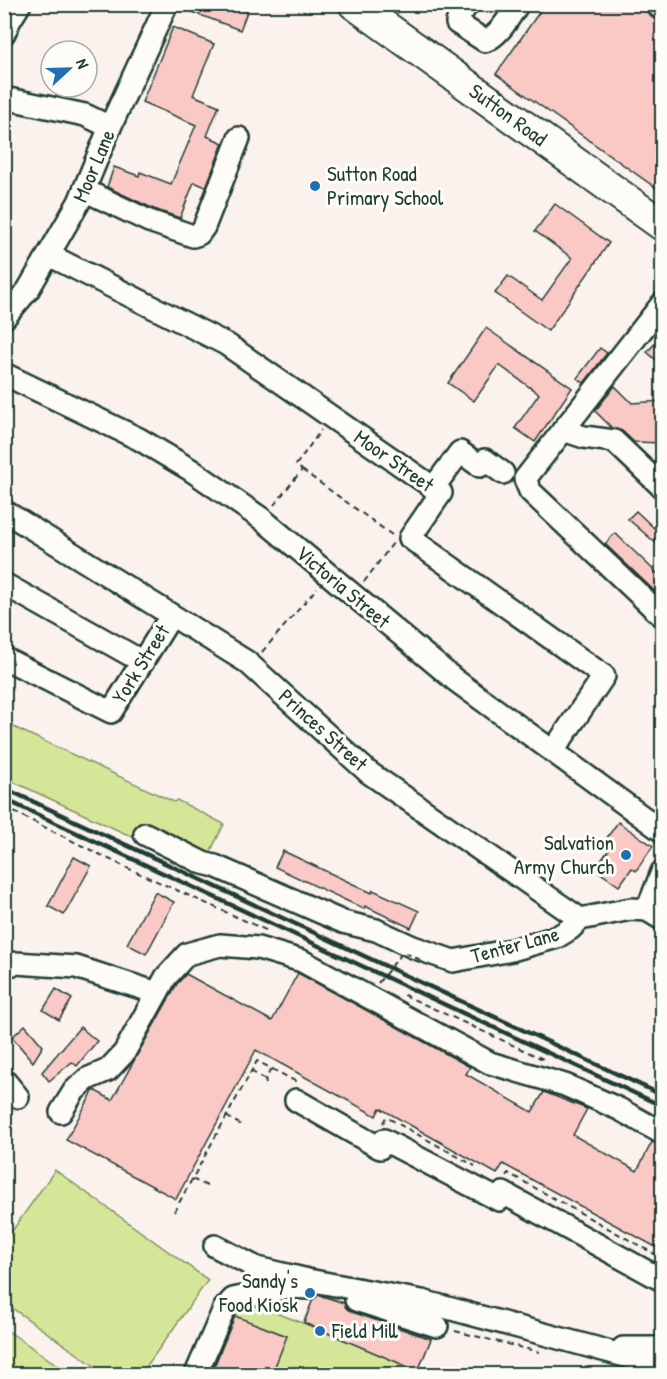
<svg xmlns="http://www.w3.org/2000/svg" width="667" height="1379" viewBox="0 0 667 1379" font-family="'Patrick Hand',sans-serif">
<rect width="100%" height="100%" fill="#fcf2ed"/>
<filter id="ink" filterUnits="userSpaceOnUse"><feTurbulence type="fractalNoise" baseFrequency=".0167" numOctaves="2"/><feDisplacementMap in="SourceGraphic" scale="12" xChannelSelector="R" yChannelSelector="G"/><feConvolveMatrix kernelMatrix="1 2 1 2 8 2 1 2 1" color-interpolation-filters="sRGB"/></filter>
<g filter="url(#ink)">
<g fill="#d6e699" stroke="#7a9266" stroke-width="1.5">
<polygon points="5,723 174,802 177,800 224,824 202,869 5,778"/>
<polygon points="55,1170 208,1280 141,1374 106,1374 5,1303 5,1241"/>
<polygon points="317,1292 431,1339 418,1371 420,1374 211,1374 234,1316 246,1302 303,1323"/>
<polygon points="5,1329 63,1369 59,1374 5,1374"/>
</g>
<g fill="#fac9c6" stroke="#1f3d34" stroke-width="1.5">
<polygon points="179,4 250,4 240,30 179,7"/>
<polygon points="545,4 640,4 654,19 663,21 663,193 496,74"/>
<polygon points="173,27 214,44 193,95 219,106 207,136 223,143 206,187 194,182 180,218 154,209 107,187 114,167 139,176 140,172 171,184 196,125 142,102"/>
<polygon points="555,204 609,243 548,331 495,293 508,276 542,300 572,258 535,231"/>
<polygon points="486,328 572,388 535,442 515,428 539,394 499,365 474,401 448,383"/>
<polygon points="663,335 663,366 647,352"/>
<polygon points="600,348 607,353 584,383 577,378"/>
<polygon points="615,386 632,403 663,401 663,443 634,442 622,431 612,428 595,411"/>
<polygon points="636,511 654,528 663,520 663,539 657,544 628,519"/>
<polygon points="615,533 663,579 663,599 605,544"/>
<polygon points="618,822 653,846 636,871 632,868 619,886 595,869 613,844 606,839"/>
<polygon points="283,851 372,893 373,890 419,911 411,928 365,906 364,909 275,867"/>
<polygon points="74,857 91,866 64,915 48,906"/>
<polygon points="155,892 174,902 146,954 127,944"/>
<polygon points="298,973 470,1067 466,1074 532,1112 544,1092 587,1109 573,1135 637,1171 652,1142 663,1146 663,1251 503,1164 497,1174 380,1108 376,1116 256,1050 176,1199 66,1140 94,1090 112,1100 177,984 186,974 272,1021"/>
<polygon points="56,989 72,999 59,1020 43,1010"/>
<polygon points="25,1025 43,1046 33,1062 12,1037"/>
<polygon points="80,1027 97,1041 77,1066 72,1062 49,1081 42,1072"/>
<polygon points="319,1295 344,1303 346,1308 352,1312 431,1339 418,1371 304,1323 313,1299"/>
<polygon points="235,1316 287,1336 272,1374 211,1374"/>
</g>
<g fill="none" stroke-linecap="round" stroke-linejoin="round">
<g stroke="#1f3d34" stroke-width="26">
<g id="minor">
<path d="M468,4l-9,12 -2,7 28,18c15,-6 24,-24 33,-37"/>
<polyline points="656,4 662,9"/>
<polyline points="4,33 10,20 20,4"/>
<polyline points="4,98 85,115 110,127"/>
<polyline points="84,190 149,221 193,236 199,234 204,227 239,138"/>
<polyline points="49,255 226,344 441,493 410,538 604,676 553,751"/>
<polyline points="662,304 525,479 530,491 662,616"/>
<polyline points="4,318 28,290 79,202 110,127 167,4"/>
<polyline points="4,374 139,439 191,470 262,519 455,680 662,831"/>
<polyline points="563,430 584,437 614,441 662,487"/>
<polyline points="433,488 460,452 480,466 485,460 503,473"/>
<polyline points="4,511 247,662 368,772 580,919 631,909 647,910 662,919"/>
<polyline points="4,584 143,662"/>
<polyline points="4,658 111,712 171,616"/>
<polyline points="145,834 203,863 215,866 343,922 376,930 413,947 453,961 512,950 557,937 570,929 580,919"/>
<polyline points="647,910 662,872"/>
<polyline points="4,967 16,963 76,967 157,993"/>
<polyline points="4,1080 18,1097"/>
<polyline points="296,1100 380,1148 384,1140 499,1200 503,1193 662,1280"/>
<polyline points="61,1112 74,1091 87,1079 108,1070 124,1053 166,977 187,954 220,945 258,948 302,961 490,1063 565,1085 619,1109 662,1133"/>
<polyline points="215,1246 257,1268 308,1280 422,1301 662,1366"/>
<polyline points="356,1300 437,1326"/>
<polyline points="623,1348 656,1348 662,1346"/>
<polyline points="196,1374 224,1309 233,1299 289,1287 308,1288"/>
</g>
</g>
<g stroke="#1f3d34" stroke-width="34">
<polyline id="highway" points="354,4 662,225"/>
</g>
<g stroke="#1f3d34" stroke-width="2" stroke-dasharray="6 4.5" stroke-linecap="butt">
<polyline points="302,470 392,535"/>
<polyline points="274,505 302,470 296,465 321,430"/>
<polyline points="364,582 393,543"/>
<polyline points="262,652 317,588"/>
<polyline points="4,807 125,867 268,931"/>
<polyline points="404,995 543,1059"/>
<polyline points="251,1071 265,1080"/>
<polyline points="266,1084 265,1080 271,1069"/>
<polyline points="226,1116 243,1126"/>
<polyline points="383,1123 386,1117 475,1166"/>
<polyline points="506,1176 508,1173 662,1258"/>
<polyline points="192,1179 209,1187"/>
<polyline points="174,1212 257,1061 297,1082"/>
<polyline points="455,1331 539,1352"/>
</g>
<use href="#minor" stroke="#fdfcf7" stroke-width="21"/>
<use href="#highway" stroke="#fdfcf7" stroke-width="30"/>
<g stroke="#1f3d34" stroke-width="4.5">
<polyline points="4,788 662,1095"/>
<polyline points="4,799 662,1106"/>
</g>
<polyline stroke="#1f3d34" stroke-width="2" stroke-dasharray="6 4.5" stroke-linecap="butt" points="378,983 403,952 421,960"/>
</g>
</g>
<g fill="#1f6fb2" stroke="#fdfcf7" stroke-width="2">
<circle cx="315" cy="186" r="6"/>
<circle cx="626" cy="855" r="6"/>
<circle cx="310" cy="1293" r="6"/>
<circle cx="320" cy="1331" r="6"/>
</g>
<g text-anchor="middle" stroke-width="6" stroke-linejoin="round" paint-order="stroke">
<g font-size="21" fill="#1f3d34" stroke="#fdfcf7">
<text transform="translate(508 115) rotate(36)" y="7">Sutton Road</text>
<text transform="translate(94 166) rotate(-67)" y="7">Moor Lane</text>
<text transform="translate(394 461) rotate(35)" y="7">Moor Street</text>
<text transform="translate(343 587) rotate(40)" y="7">Victoria Street</text>
<text transform="translate(141 664) rotate(-58)" y="7">York Street</text>
<text transform="translate(323 730) rotate(42)" y="7">Princes Street</text>
<text transform="translate(515 945) rotate(-15)" y="7">Tenter Lane</text>
</g>
<g font-size="21" fill="#1f3d34" stroke="#fdfcf7" text-anchor="start">
<text x="327" y="181">Sutton Road<tspan x="327" dy="24">Primary School</tspan></text>
<text x="614" y="850" text-anchor="end">Salvation<tspan x="614" dy="24">Army Church</tspan></text>
<text x="298" y="1288" text-anchor="end">Sandy's<tspan x="298" dy="24">Food Kiosk</tspan></text>
<text x="332" y="1338">Field Mill</text>
</g>
</g>
<rect width="667" height="1379" fill="none" stroke="#fdfcf7" stroke-width="24"/>
<rect x="12" y="12" width="643" height="1355" fill="none" stroke="#1f3d34" stroke-width="2" filter="url(#ink)"/>
<g transform="translate(69 69) rotate(68)"><circle r="28" fill="#fdfcf7" stroke="#a4b0a9" stroke-width="1.5"/>
<path d="M0-4.5L10 22L0 15L-10 22Z" fill="#1f6fb2"/>
<text y="-9" font-size="16" font-weight="bold" text-anchor="middle" fill="#1f3d34">N</text>
</g>
</svg>
